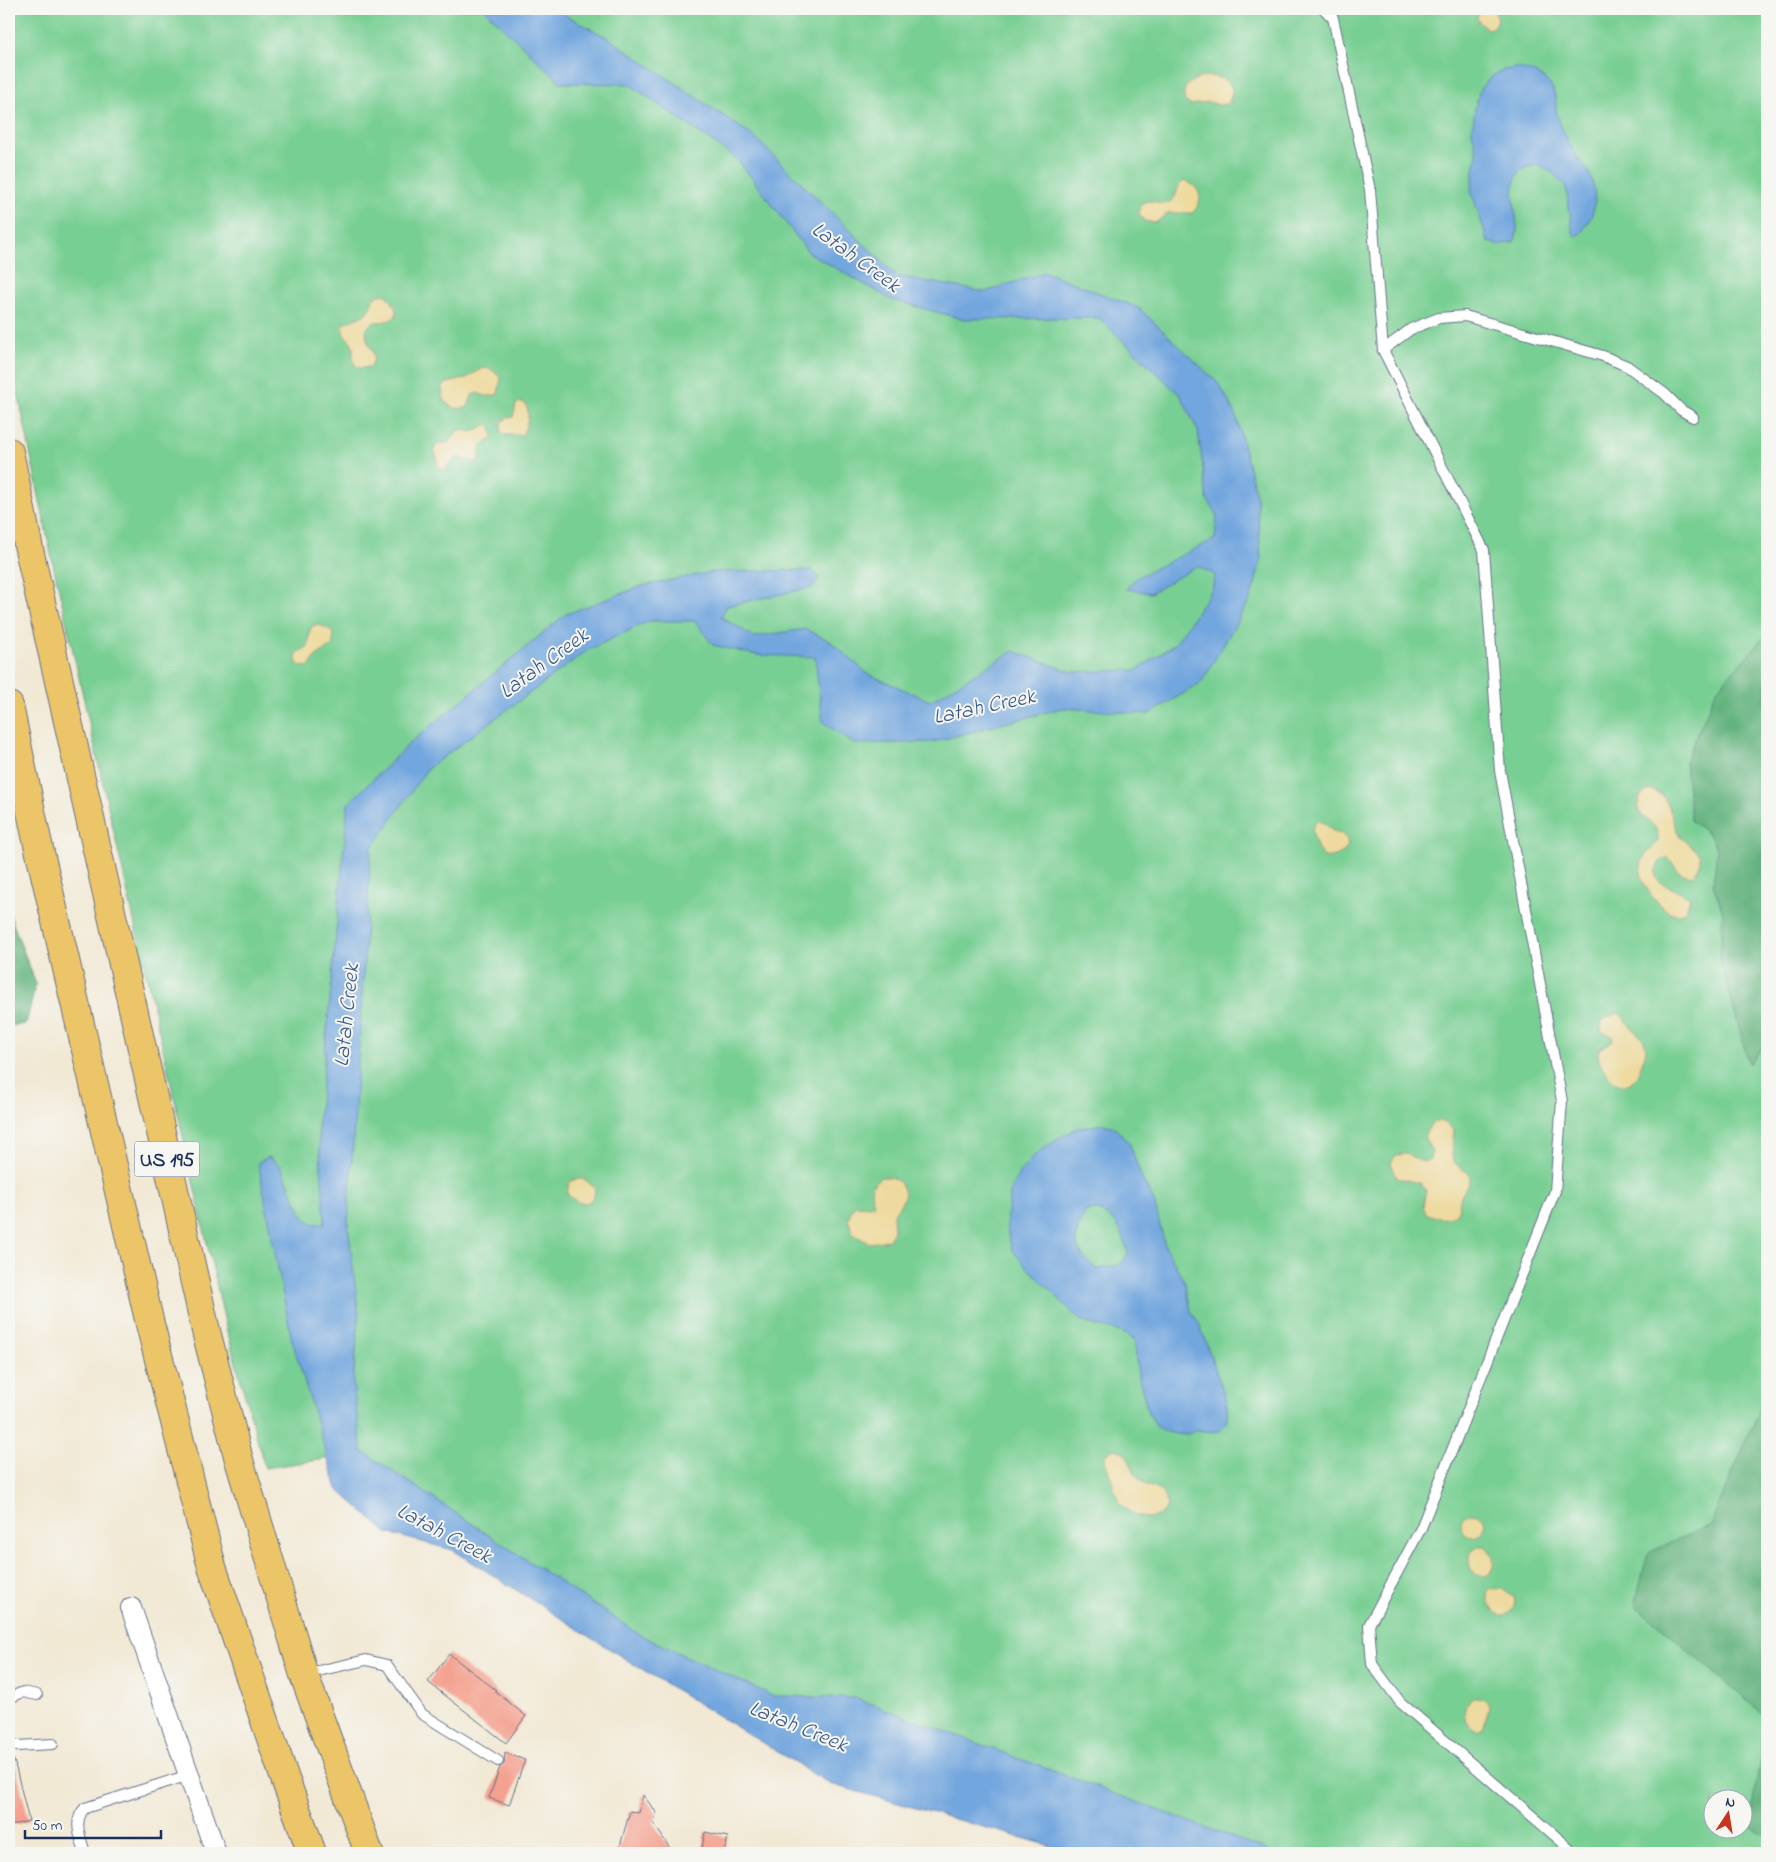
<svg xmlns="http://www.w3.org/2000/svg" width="1776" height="1862" viewBox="0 0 1776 1862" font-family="'Indie Flower',sans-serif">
<rect width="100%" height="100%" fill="#f6f6f2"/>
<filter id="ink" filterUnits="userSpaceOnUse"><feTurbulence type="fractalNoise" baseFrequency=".02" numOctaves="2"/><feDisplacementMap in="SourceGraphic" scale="10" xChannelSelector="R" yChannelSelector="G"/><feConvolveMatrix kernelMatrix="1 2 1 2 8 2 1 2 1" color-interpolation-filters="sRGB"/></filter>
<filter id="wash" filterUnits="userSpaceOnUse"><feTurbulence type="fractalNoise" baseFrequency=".0096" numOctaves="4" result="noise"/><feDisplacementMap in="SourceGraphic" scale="20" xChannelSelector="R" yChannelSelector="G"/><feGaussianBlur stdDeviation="1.12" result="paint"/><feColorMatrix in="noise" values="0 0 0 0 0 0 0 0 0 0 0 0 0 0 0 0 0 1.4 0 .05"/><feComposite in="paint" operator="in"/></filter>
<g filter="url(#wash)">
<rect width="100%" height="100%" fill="#f2e9d5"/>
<path fill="#78cf93" stroke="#4a7f78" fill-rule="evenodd" d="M9,9h1758v1844h-592l-412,-140 -418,-257 -80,12 -38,-137 -177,-781 -41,-202zM1714,1800h30v30h-30z"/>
<g fill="#62b27d" stroke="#3e706e">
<polygon points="1767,634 1767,1042 1749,1064 1720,959 1723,913 1713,884 1717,851 1710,835 1691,821 1685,762 1717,689"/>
<polygon points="9,913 36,984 26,1024 9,1026"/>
<polygon points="1767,1393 1767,1837 1751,1828 1765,1716 1635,1605 1648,1553 1710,1525"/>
</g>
<g fill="#eeda9e" stroke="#84847e">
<polygon points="1480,9 1494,9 1498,19 1495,27 1487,29 1479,22 1477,18"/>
<path d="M1208,76c18,1 32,10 19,28l-9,1 -9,-3 -19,3 -5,-4c-5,-17 9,-22 23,-25z"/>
<path d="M1186,181c16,7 18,21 6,32h-24l-13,10 -11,-2 -5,-7v-7c11,-14 20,2 32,-6 9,-5 3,-18 15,-20z"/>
<path d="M385,294c7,5 18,22 5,26 -10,4 -14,-2 -23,8 -5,18 15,23 3,39l-11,1c-9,-6 -5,-11 -6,-20 0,-6 -6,-10 -10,-14v-9c6,-6 18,-6 24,-13 8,-10 2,-16 18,-18z"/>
<path d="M483,368l8,1 10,9 -3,16c-8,3 -12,3 -20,-1l-6,2 -4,12c-16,5 -28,-4 -25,-21l4,-3 18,-4z"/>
<path d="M520,402l5,1c6,10 2,23 -3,32h-17l-4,-3v-9l6,-5 6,-1 3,-13z"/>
<path d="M488,424l3,3 2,9 -4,5 -8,4 -2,14 -3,3 -17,-4 -5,1 -10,11 -6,-3 -1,-9 -3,-8 2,-5c14,-5 14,2 20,-14l7,-1 9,2z"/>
<path d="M318,625c13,3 18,8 14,21l-16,10 -7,11 -9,-1c-5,-5 -5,-8 -2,-14l10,-5 2,-17 2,-4z"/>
<path d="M1651,790c22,5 18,30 29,46 6,8 19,13 20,23 1,8 -3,12 -8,17 -15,-2 -15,-7 -23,-18 -5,0 -7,1 -10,5 -15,24 22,24 31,35l-4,13c-1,0 -6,3 -7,3 -18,1 -41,-32 -38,-48 1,-11 11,-16 17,-25 0,-4 0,-8 -2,-12 -6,-11 -23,-14 -17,-29 2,-7 6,-8 12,-10z"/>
<path d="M1320,821l8,5 3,4c5,2 10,3 14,7 10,13 -11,22 -21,20l-6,-7 -6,-20 3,-8z"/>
<path d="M1617,1013c8,3 8,7 13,13 5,7 13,10 15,18 2,6 -1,14 -3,19 -7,21 -19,32 -35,11 -7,-9 -10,-15 -8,-25l12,-6 3,-4 -1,-3 -12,-5 1,-11z"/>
<path d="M1439,1121l8,3 7,7c-1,10 -6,28 4,35 4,3 8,5 13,9 -2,10 -4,9 -8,18 -4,5 -3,14 -6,19 -8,11 -22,5 -31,1l-3,-7 3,-16 -6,-7 -23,-5 -6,-15 4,-7c15,-6 17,3 30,6l5,-3 2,-7 -8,-16 8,-13z"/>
<polygon points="881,1177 890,1177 900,1182 905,1193 902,1202 893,1215 894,1230 889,1240 869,1243 853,1234 848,1219 854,1205 872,1206 874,1204 871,1193 872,1186"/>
<polygon points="575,1179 584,1179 595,1188 594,1197 587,1203 577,1202 567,1194 569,1183"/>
<path d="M1114,1449l8,2 3,2c7,11 8,22 19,30 7,6 18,5 22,16 2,5 0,11 -4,14 -14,11 -32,1 -43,-10l-14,-43v-5z"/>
<circle cx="1473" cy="1525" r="12"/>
<path d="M1479,1546h6c9,8 11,17 5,28 -17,8 -22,-8 -19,-22z"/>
<path d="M1490,1589h12l12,8 2,6c-4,8 -6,12 -15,13 -11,-6 -16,-15 -11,-27z"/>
<path d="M1473,1697c8,0 13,1 16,9l-5,20 -6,4c-16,-5 -18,-23 -5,-33z"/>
</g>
<g fill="#72a6de" stroke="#466a9e" fill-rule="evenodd">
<polygon points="484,9 554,9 610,39 753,136 897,276 985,292 1045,272 1139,308 1220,385 1236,416 1257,499 1261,561 1251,598 1201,683 1149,714 1062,708 933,742 854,744 823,722 815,657 756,655 713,645 695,621 649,621 588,650 427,769 371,849 348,1224 359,1317 353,1383 362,1451 640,1635 773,1696 855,1698 1275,1853 1076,1853 830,1784 627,1660 453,1550 387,1533 337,1489 291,1337 258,1162 269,1157 280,1165 303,1216 313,1224 325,1223 318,1126 348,804 409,744 566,614 642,586 712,572 811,570 819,577 813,587 727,606 721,617 754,637 805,629 830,641 868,674 930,701 1013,651 1072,672 1137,670 1176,643 1212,589 1215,575 1197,566 1151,593 1126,589 1136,578 1215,539 1217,515 1207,499 1198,431 1181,396 1099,318 963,319 892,300 809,253 737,159 629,84 561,83"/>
<path d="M1517,68c14,2 28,8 35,20 6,10 2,21 6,30 5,13 11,26 18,38 4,5 9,10 12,15 8,16 10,36 0,51 -3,6 -6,11 -12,14l-3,-2 -7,-47 -13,-14 -13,-8c-4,1 -11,0 -15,3 -21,12 -7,44 -8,63 0,3 -2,7 -3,11l-16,3 -10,-3 -17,-51 6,-38 -5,-22 3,-22 5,-20 11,-12 13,-7z"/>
<path d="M1102,1124l10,2 13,11 5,8 12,34 12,22 11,45 21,39 5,26 8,12 24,68 5,19 -2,13 -6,7 -6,2 -18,-2 -8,4h-12l-9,-2 -10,-5 -9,-14 -11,-44 -3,-29c-14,-13 -36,-11 -54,-20l-58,-58 -10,-13 -5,-19v-13l4,-29 9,-16 15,-17 10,-8 30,-18zM1095,1210c21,6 29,24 33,44l-8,11 -23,4c-26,-19 -25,-32 -11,-58z"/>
</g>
<g id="blocks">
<g fill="#f4a18f">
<polygon points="449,1654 496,1690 495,1691 526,1716 506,1743 428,1682"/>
<polygon points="505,1753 525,1760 509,1805 489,1798 500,1767 504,1764"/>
<polygon points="9,1760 14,1760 29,1821 9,1826"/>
<polygon points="643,1795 656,1812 654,1824 673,1853 618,1853 630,1811 639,1813"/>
<polygon points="705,1832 728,1837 724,1853 701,1853"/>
</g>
</g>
</g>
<g filter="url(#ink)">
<use href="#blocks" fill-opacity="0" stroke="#667088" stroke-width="1"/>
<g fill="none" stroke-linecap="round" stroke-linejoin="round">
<g stroke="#667088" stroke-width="12">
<g id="lane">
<polyline points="1324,9 1333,18 1370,190 1383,350 1484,550 1500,771 1562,1101 1555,1191 1421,1528 1369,1625 1372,1664 1400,1702 1575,1853"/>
<polyline points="1383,350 1411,329 1439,318 1465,316 1603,356 1627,366 1665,394 1681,410 1693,417"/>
<polyline points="305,1674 366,1660 387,1665 422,1714 498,1761"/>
<polyline points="9,1698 23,1692 37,1695"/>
<polyline points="9,1743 17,1746 53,1744"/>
<path d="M85,1853c-4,-15 -13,-32 0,-45l104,-33"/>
</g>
</g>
<g stroke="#667088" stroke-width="22">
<polyline id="street" points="131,1608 216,1853"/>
</g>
<g stroke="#667088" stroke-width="30">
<g id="highway">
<polyline points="9,452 29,549 206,1331 239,1460 304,1675 369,1853"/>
<polyline points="9,706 37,840 150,1324 212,1567 285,1779 312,1853"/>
</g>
</g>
<use href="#lane" stroke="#fff" stroke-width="10"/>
<use href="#street" stroke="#fff" stroke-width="20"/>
<use href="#highway" stroke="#edc569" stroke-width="28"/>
</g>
</g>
<g text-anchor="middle" stroke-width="4" stroke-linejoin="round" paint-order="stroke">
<rect fill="#f6f6f2" stroke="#5d6b8a" stroke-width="1" x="134.5" y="1141.5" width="65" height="35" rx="4"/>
<g font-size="20" font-weight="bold" fill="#1b2f5e">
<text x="167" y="1166">US 195</text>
</g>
<g font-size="22" font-style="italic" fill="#39598b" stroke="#f6f6f2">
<text transform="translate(857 256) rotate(36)" y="8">Latah Creek</text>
<text transform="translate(543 662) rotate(-36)" y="8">Latah Creek</text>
<text transform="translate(984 705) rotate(-12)" y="8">Latah Creek</text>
<text transform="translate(345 1015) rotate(-84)" y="8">Latah Creek</text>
<text transform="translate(445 1532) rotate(28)" y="8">Latah Creek</text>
<text transform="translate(799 1725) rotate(22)" y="8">Latah Creek</text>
</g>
</g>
<rect width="1776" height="1862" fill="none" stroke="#f6f6f2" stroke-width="30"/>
<g transform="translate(1728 1814) rotate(12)"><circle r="24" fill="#f6f6f2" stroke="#9ea6b7"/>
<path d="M0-4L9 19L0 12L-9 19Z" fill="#c8321e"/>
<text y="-8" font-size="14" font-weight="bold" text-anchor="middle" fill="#1b2f5e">N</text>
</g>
<path d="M25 1830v8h136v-8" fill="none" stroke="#1b2f5e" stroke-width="2.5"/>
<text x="32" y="1830" font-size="15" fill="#1b2f5e" stroke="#f6f6f2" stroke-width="4" paint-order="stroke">50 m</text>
</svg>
